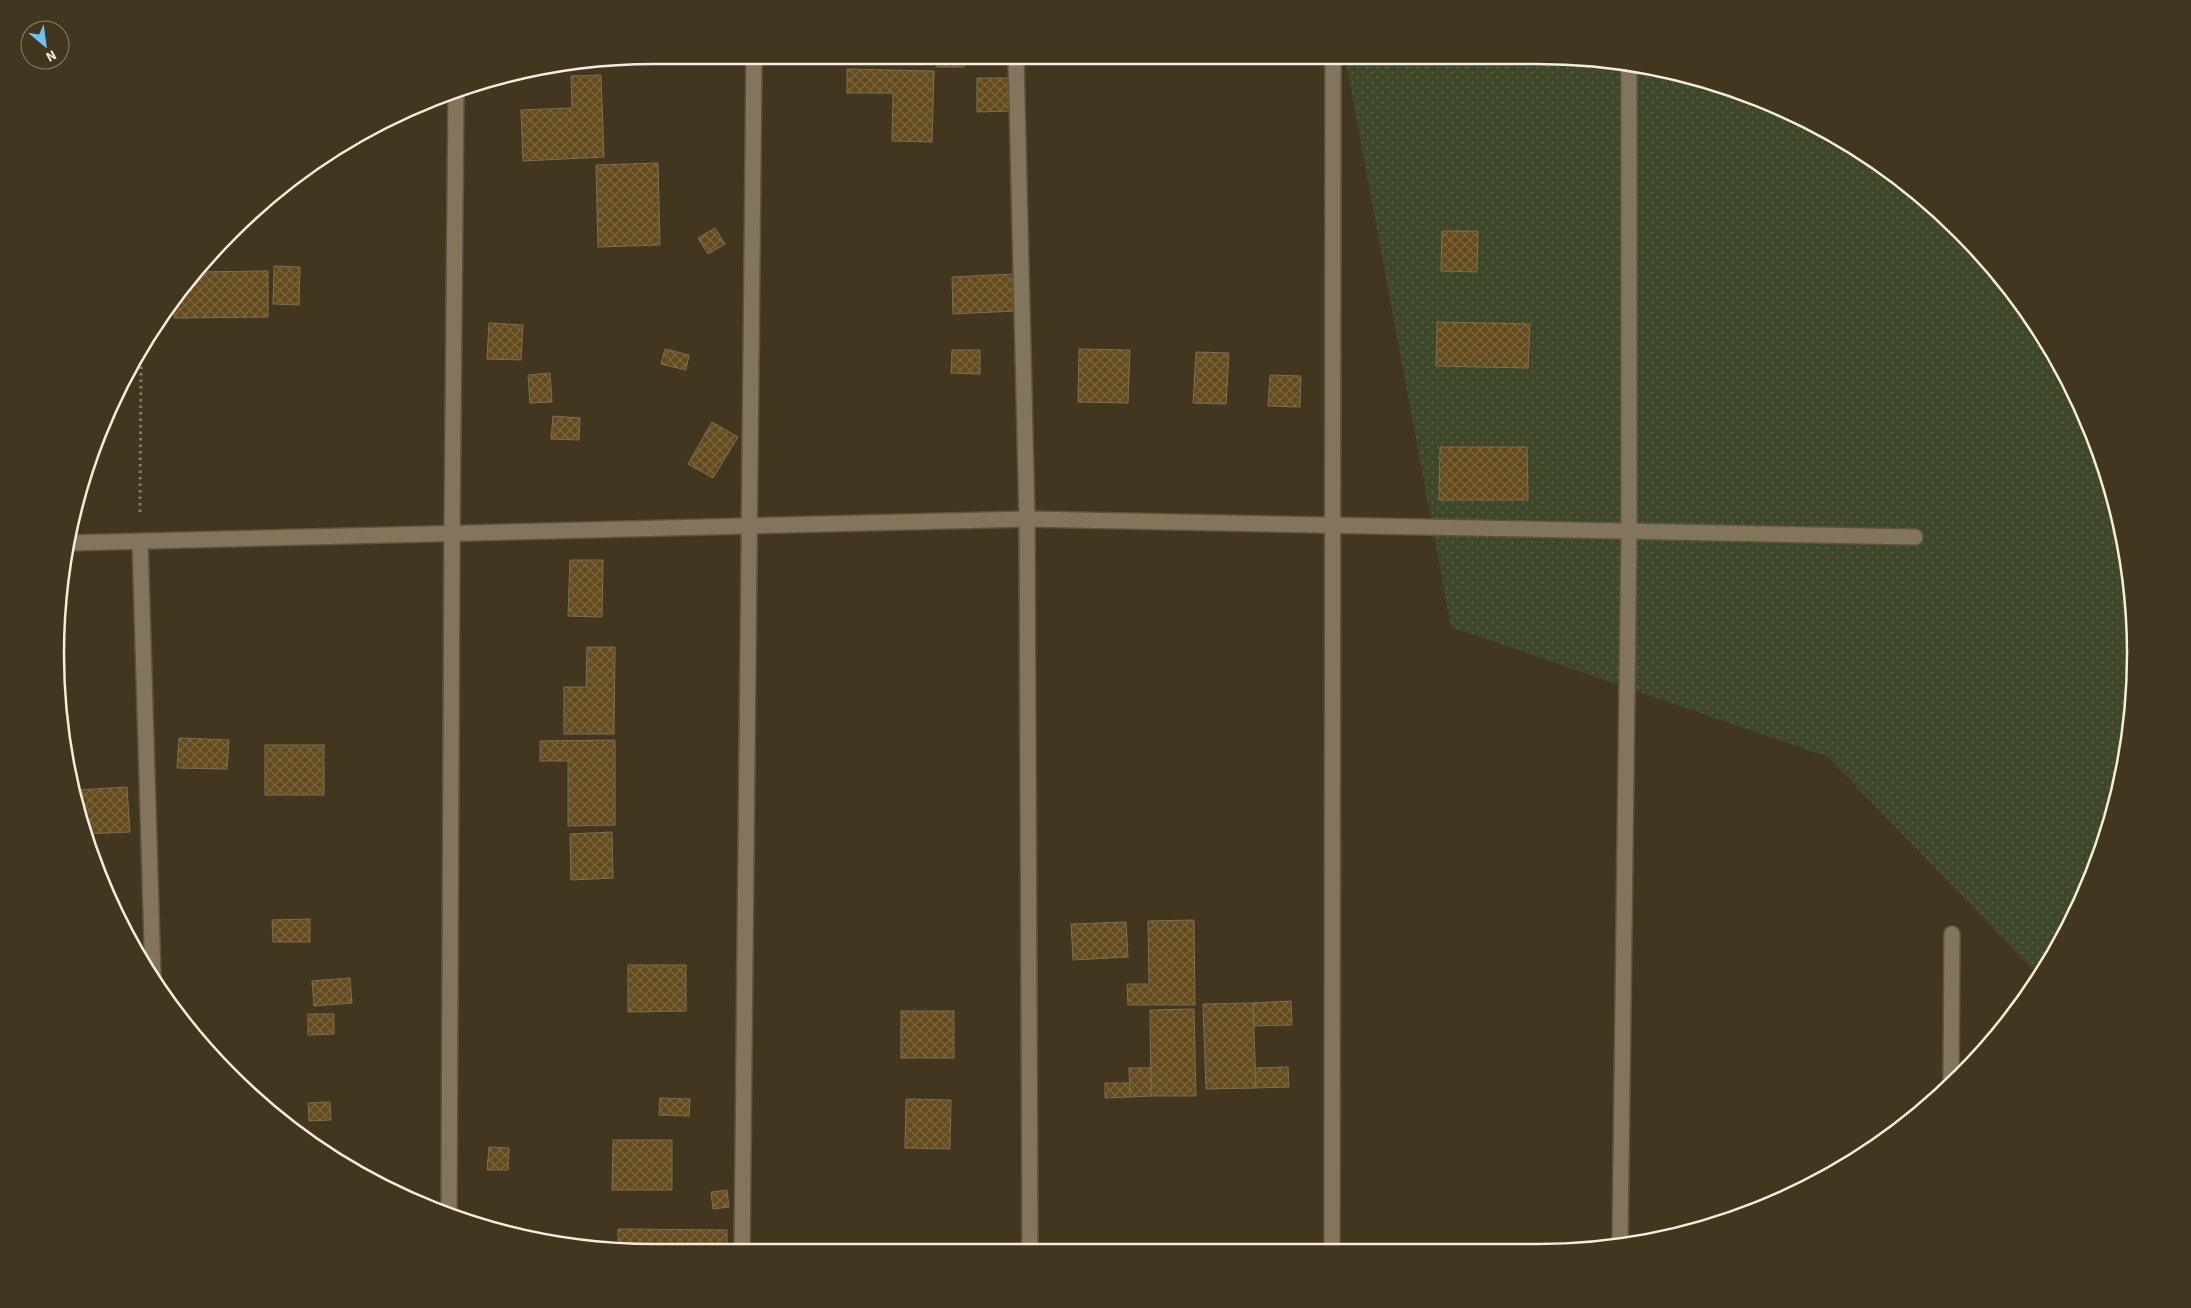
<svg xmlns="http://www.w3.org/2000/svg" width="2191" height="1308" viewBox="0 0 2191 1308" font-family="'Source Sans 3',sans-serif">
<defs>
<pattern id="grass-dots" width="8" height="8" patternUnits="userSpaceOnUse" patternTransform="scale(1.25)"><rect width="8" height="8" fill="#3f4729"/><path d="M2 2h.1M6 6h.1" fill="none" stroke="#5b6248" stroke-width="1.8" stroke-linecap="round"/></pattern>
<pattern id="building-cross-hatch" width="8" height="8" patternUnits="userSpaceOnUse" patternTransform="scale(1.25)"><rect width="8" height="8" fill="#644b1d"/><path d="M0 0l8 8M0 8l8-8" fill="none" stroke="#7b653d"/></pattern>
</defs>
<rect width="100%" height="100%" fill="#43361f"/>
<polygon fill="url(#grass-dots)" points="1576,56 1730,87 1870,156 1961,231 2035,321 2091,425 2125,537 2136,654 2124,771 2090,883 2040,977 1828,757 1451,627 1345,57"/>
<g fill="url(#building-cross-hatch)" stroke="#7c6d55">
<rect x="937" y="59" width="27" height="8"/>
<polygon points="847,69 934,71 932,142 892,141 893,93 847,93"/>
<polygon points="601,75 604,157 523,161 521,110 572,108 571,76"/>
<polygon points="977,78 1013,78 1013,111 977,112"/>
<polygon points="658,163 660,245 598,247 596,165"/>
<polygon points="715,228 725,244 708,254 698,238"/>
<polygon points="1442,231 1478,231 1477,272 1441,271"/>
<polygon points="274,266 300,267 299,305 273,304"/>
<polygon points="268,271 268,317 174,318 174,299 196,272"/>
<polygon points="1014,274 1015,311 953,314 952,277"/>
<polygon points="1437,322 1530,324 1528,368 1436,366"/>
<polygon points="489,323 523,325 521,360 487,359"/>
<polygon points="665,349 689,355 686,370 661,364"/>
<polygon points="1079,349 1130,350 1128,403 1078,402"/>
<polygon points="952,350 980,350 980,374 951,373"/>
<polygon points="1196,352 1229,353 1226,404 1193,403"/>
<polygon points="550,373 552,402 530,403 528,375"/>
<polygon points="1270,375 1301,376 1300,407 1268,406"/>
<polygon points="553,416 580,418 579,440 551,439"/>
<polygon points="712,422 738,437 713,478 688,464"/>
<polygon points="1440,447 1527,447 1528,500 1439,500"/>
<polygon points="570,560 603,560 602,617 568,616"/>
<polygon points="587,647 615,647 614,734 564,734 564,687 586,687"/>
<polygon points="179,738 229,740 227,769 177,768"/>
<polygon points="615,740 615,825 568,826 568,761 540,761 540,741"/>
<rect x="265" y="745" width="59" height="50"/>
<polygon points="127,787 130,832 84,834 80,818 79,790"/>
<polygon points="612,832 613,878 571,880 570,834"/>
<polygon points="310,919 310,942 273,942 272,920"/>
<polygon points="1194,920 1195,1005 1128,1005 1127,984 1149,984 1148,921"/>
<polygon points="1126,922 1128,957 1073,960 1071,924"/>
<polygon points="628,965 686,965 686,1011 628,1012"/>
<polygon points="350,978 352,1003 314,1006 312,981"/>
<polygon points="1291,1001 1292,1025 1254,1026 1253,1003"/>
<polygon points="1253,1003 1256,1088 1206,1089 1203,1004"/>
<polygon points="1194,1009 1196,1096 1151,1096 1150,1010"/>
<rect x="901" y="1011" width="53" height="47"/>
<polygon points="308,1014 334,1014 334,1034 308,1035"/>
<polygon points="1288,1067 1289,1087 1256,1088 1255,1068"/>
<polygon points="1129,1068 1151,1068 1151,1096 1130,1097"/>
<polygon points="1105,1083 1130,1083 1130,1097 1105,1098"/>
<polygon points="660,1098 690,1099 689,1116 659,1115"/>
<polygon points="906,1099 951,1100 950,1149 905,1148"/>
<polygon points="330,1102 331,1120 309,1121 308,1103"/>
<polygon points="613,1140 672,1140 672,1190 612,1190"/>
<polygon points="489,1147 509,1148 508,1170 487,1170"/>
<polygon points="727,1190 729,1207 713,1209 711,1192"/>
<polygon points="618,1229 727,1230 727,1252 618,1252"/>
</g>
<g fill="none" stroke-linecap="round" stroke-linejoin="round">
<g stroke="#5e533e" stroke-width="18">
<g id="minor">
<polyline points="1016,58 1027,519 1030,1252"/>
<polyline points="140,541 153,977"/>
<polyline points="66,543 1027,519 1915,537"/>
<polyline points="1951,1083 1952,934"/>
<polyline points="449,1215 452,533 456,89"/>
<polyline points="1620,1243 1629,531 1629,67"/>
<polyline points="742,1252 754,59"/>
<polyline points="1332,1252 1333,57"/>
</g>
</g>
<polyline stroke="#867b67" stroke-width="3" stroke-dasharray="2.5 4" stroke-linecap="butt" points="140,512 141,352"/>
<use href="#minor" stroke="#83745c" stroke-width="15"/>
</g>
<path d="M0 0H2191V1308H0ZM654 64H1537A590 590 0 0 1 2127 654V654A590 590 0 0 1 1537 1244H654A590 590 0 0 1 64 654V654A590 590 0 0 1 654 64Z" fill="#43361f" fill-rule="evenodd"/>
<path fill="none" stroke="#f5ecdf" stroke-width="2.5" d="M654 64H1537A590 590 0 0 1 2127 654V654A590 590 0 0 1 1537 1244H654A590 590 0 0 1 64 654V654A590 590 0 0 1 654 64Z"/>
<g transform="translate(45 45) rotate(151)"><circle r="24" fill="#43361f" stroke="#8a7f6c"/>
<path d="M0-4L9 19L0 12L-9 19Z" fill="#6ac3f1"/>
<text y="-8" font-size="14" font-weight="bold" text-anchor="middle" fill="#f5ecdf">N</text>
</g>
</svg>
